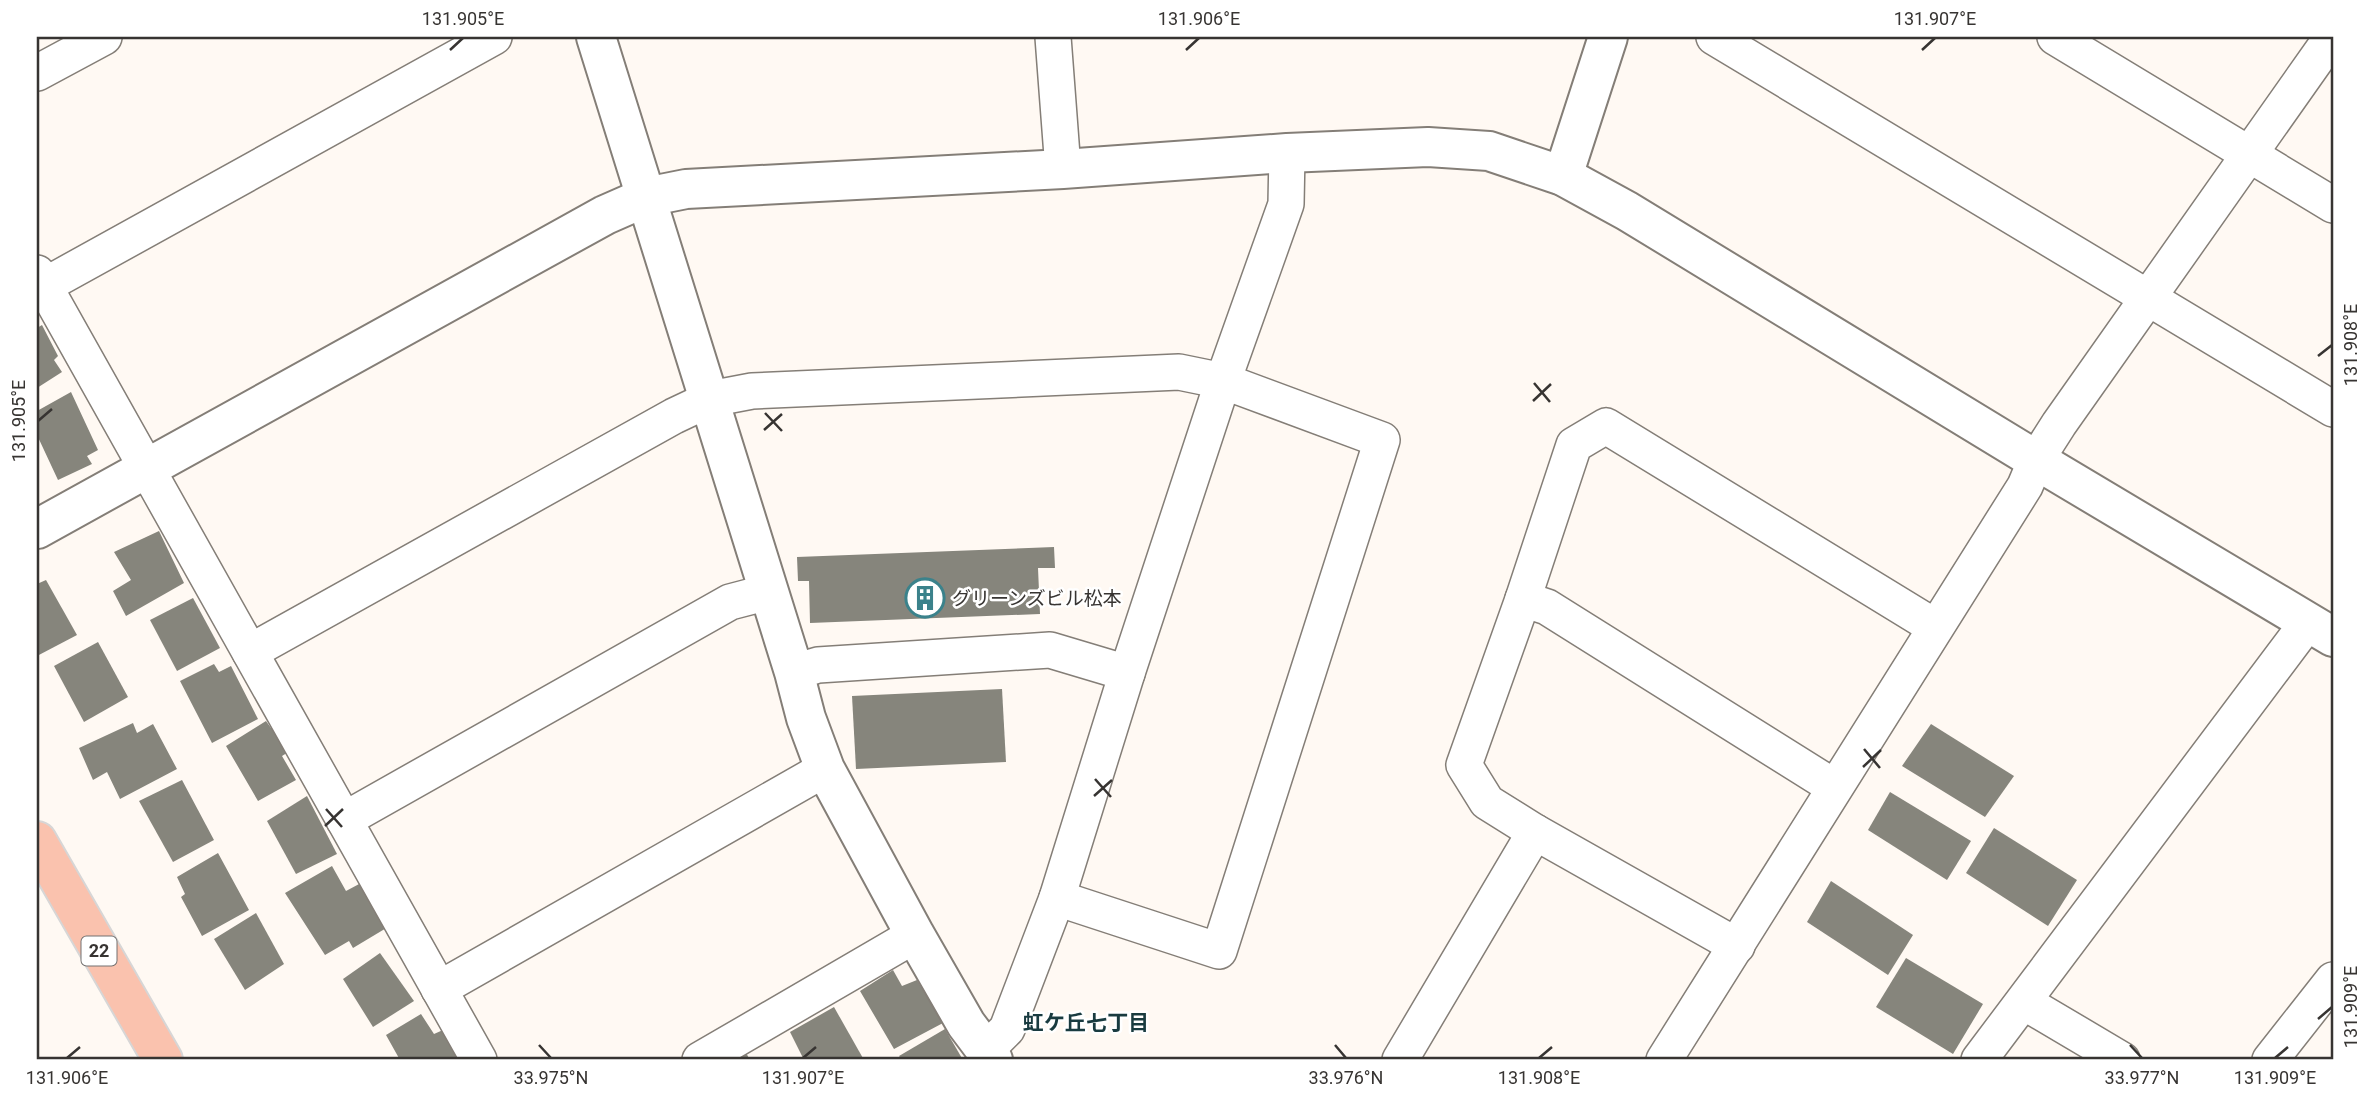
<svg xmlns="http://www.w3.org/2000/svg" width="2370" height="1097" viewBox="0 0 2370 1097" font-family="Roboto,'Noto Sans JP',sans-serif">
<rect width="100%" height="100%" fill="#fff9f3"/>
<g fill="#86857c">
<polygon points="42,325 58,356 54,360 62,372 37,388 37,328"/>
<polygon points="71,392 98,450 87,456 92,464 58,480 37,435 37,411"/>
<polygon points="159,531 184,583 126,616 113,591 131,580 114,552"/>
<polygon points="1054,547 1055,568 1038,568 1040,614 810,623 809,581 798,581 797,557"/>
<polygon points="46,580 77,635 37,656 37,584"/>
<polygon points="193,598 220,648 177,671 150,620"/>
<polygon points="98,642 128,697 84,722 54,666"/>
<polygon points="214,664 219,672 231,666 258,719 212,743 180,681"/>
<polygon points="1002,689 1006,762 856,769 852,696"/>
<polygon points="266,721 271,728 276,726 290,751 282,756 296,780 258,801 226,746"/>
<polygon points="133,723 137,733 153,724 177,769 120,799 107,772 93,780 79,748"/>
<polygon points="1931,724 2014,776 1985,817 1902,766"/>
<polygon points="182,780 214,840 173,862 139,801"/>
<polygon points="1890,792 1971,841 1947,880 1868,830"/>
<polygon points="307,796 337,854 296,874 267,821"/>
<polygon points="1994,828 2077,880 2048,926 1966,873"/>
<polygon points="218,853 249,910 202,936 181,897 185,894 177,877"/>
<polygon points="332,866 346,891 361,883 388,927 353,948 349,941 325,955 285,893"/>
<polygon points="1831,881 1913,935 1888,975 1807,922"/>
<polygon points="256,913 284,964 245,990 214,939"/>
<polygon points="380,953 414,1001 373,1027 343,979"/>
<polygon points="1906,958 1983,1004 1953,1054 1876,1007"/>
<polygon points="893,970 902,986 917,980 943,1023 894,1049 860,991"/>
<polygon points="834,1007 864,1060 804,1060 790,1032"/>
<polygon points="421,1014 434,1034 443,1030 461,1060 400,1060 386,1035"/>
<polygon points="945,1029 963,1060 902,1060 899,1056"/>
<polygon points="745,1051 750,1060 729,1060"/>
</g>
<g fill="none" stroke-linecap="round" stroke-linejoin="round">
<g stroke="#847e77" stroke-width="38">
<g id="street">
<polyline points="1053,37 1063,169"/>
<polyline points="1714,37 2333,409"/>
<polyline points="2055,37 2333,205"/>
<polyline points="37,73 104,37"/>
<polyline points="37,273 479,1060"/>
<polyline points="44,286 494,37"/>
<polyline points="1523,599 1547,607 1834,787"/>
<polyline points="250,652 674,416 710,399 752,391 1179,372 1223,381 1382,440 1219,951 1057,898"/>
<polyline points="794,672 818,665 1050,650 1127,673"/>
<polyline points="344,820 730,602 768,592"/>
<polyline points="1737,946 1535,832 1487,802 1464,765 1523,599 1574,445 1606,426 1935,627"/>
<polyline points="439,989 825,769"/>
<polyline points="2024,1002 2122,1060"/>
<polyline points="985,1051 1007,1029 1057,898 1127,673 1223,381 1286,204 1287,153"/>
<polyline points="700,1060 915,935"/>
<polyline points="1400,1060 1535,832"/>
<polyline points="1664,1060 2025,486 2036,460 2059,424 2332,37"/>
<polyline points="1979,1060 2308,622"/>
<polyline points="2270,1060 2333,980"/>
</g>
</g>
<g stroke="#847e77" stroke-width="42">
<g id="secondary">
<polyline points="596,37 794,672 806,718 825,769 915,935 966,1024 993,1060"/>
<polyline points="1563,176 1608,37"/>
<polyline points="37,529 605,215 646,197 686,189 1063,169 1287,153 1428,147 1489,151 1563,176 1627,211 2036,460 2333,637"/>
</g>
</g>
<g stroke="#d7d6d6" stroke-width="42">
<polyline id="primary" points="37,841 163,1060"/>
</g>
<use href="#street" stroke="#fff" stroke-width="35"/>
<use href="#secondary" stroke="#fff" stroke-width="38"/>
<use href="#primary" stroke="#fac2ae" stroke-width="38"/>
</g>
<path fill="none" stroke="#373432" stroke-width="2.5" d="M450,50l13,-12M1186,50l13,-12M1922,50l13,-12M2318,356l14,-11M1534,383l16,19M1533,401l18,-17M765,413l17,18M38,421l14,-12M764,430l18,-16M1864,749l16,19M1863,767l18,-17M1095,779l16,18M1094,796l18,-16M326,809l16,18M325,826l18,-17M2318,1019l14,-12M539,1045l12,13M1335,1045l11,13M2130,1045l12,13M67,1058l13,-11M803,1058l13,-11M1539,1058l13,-11M2275,1058l13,-11"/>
<defs>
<g id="building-ring" transform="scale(2.0125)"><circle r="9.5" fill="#fff" stroke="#3b828b" stroke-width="1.5"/><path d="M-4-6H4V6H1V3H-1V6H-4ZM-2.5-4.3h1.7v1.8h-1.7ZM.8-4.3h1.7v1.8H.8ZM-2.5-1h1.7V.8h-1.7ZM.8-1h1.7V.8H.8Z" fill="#3b828b"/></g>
</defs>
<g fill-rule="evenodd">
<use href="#building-ring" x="925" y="598"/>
</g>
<g text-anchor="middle" stroke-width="5" stroke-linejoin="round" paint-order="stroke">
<rect fill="#fff" stroke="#737170" stroke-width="2" x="81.5" y="936.5" width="35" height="29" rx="5"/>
<g font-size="18" font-weight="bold" fill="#373432">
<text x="99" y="957">22</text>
</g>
<g font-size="19" fill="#373432" stroke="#fff" text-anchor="start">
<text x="952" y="605">グリーンズビル松本</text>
</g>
<g font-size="21" font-weight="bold" fill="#193b40" stroke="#fff">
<text x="1086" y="1030">虹ケ丘七丁目</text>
</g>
</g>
<rect width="2370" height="1097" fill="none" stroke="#ffffff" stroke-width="77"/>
<rect x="38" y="38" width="2294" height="1020" fill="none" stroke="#373432" stroke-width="2.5"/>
<g font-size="18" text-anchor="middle" fill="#373432">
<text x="463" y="25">131.905°E</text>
<text x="1199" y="25">131.906°E</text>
<text x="1935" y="25">131.907°E</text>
<text transform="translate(2351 345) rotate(-90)" y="6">131.908°E</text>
<text transform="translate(19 421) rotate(-90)" y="6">131.905°E</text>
<text transform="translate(2351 1007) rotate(-90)" y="6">131.909°E</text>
<text x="67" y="1084">131.906°E</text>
<text x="551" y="1084">33.975°N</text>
<text x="803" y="1084">131.907°E</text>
<text x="1346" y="1084">33.976°N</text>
<text x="1539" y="1084">131.908°E</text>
<text x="2142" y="1084">33.977°N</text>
<text x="2275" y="1084">131.909°E</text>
</g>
</svg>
